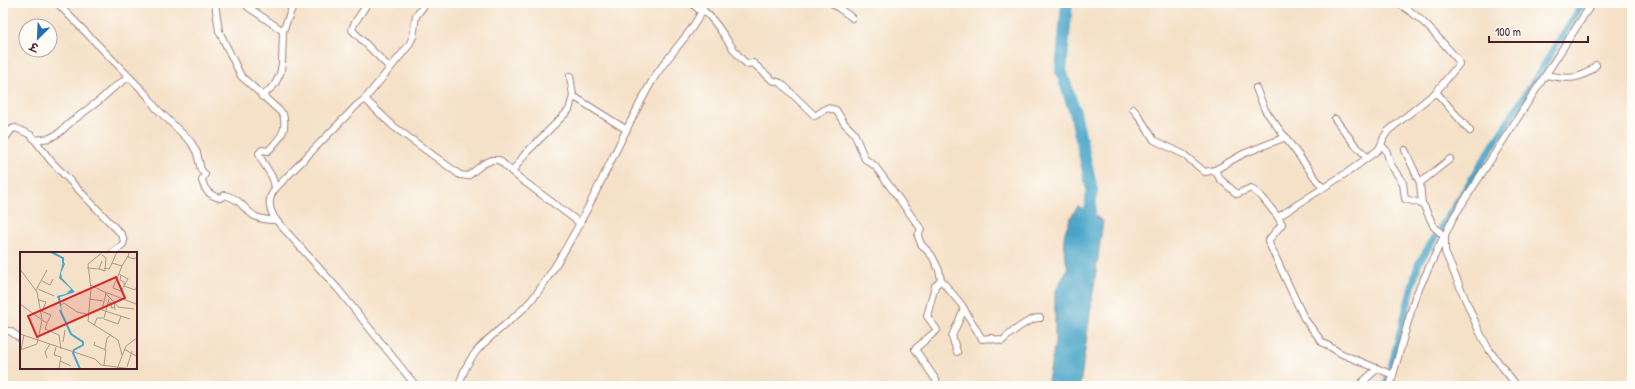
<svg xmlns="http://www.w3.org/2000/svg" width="1635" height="389" viewBox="0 0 1635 389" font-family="'Patrick Hand','Playpen Sans Deva',sans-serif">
<rect width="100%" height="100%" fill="#fdfcf7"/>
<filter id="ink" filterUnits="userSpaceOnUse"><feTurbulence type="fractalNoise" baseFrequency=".025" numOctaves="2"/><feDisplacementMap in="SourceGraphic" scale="8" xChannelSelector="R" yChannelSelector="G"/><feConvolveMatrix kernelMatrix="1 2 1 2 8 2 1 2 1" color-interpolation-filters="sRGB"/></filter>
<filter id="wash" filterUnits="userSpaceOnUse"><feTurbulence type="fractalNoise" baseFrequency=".012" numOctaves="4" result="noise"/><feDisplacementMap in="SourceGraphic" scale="16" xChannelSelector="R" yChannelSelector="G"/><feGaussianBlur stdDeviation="0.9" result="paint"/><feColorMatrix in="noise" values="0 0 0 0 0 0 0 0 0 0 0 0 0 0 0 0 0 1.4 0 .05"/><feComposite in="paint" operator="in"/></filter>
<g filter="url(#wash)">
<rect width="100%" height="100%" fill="#f5e1c8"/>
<path fill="#4aa5c8" stroke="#4a627a" d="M1078,206l25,15 -23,165h-33l8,-43v-51l13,-24c-8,-28 -5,-38 10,-62z"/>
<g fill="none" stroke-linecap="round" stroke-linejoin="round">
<polyline stroke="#4aa5c8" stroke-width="7" points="1386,386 1418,264 1583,3"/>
<polyline stroke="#4aa5c8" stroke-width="12" points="1067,3 1061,71 1075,112 1092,190 1088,229"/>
</g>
</g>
<g filter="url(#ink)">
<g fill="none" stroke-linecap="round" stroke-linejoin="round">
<g stroke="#a0807a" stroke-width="8">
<g id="street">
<path d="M57,3l90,92 9,13 35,34 6,11 4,17 4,4 -3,6c2,10 9,16 18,18l5,-3c25,7 18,26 51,25"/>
<path d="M215,3l4,28 22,45 42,38c5,18 -4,25 -15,37l-6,-1 -3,3c4,14 15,20 16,36"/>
<polyline points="246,3 248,7 283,31"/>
<path d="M367,3c-4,10 -14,19 -15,27l37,37"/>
<polyline points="692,3 701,12"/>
<path d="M832,3c6,6 14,9 20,15"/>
<path d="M703,10c19,15 26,40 44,54l6,-1 19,17 9,3 34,33 12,-8 9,2 8,13 10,10 11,26 10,7 46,63 -3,7 3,8 11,12 7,14 2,10 20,24 21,35 8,-1 12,3c7,-7 28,-24 38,-23"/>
<path d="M1546,75c20,4 36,6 50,-10"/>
<polyline points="1256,88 1265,110 1322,187"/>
<polyline points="1436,92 1470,131"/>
<polyline points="573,96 627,130"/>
<polyline points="262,97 275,84 280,74 282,64 283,31 294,3"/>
<polyline points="365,99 393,126 460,175 468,176 483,164 492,160 499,160 518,177 580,223"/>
<polyline points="1133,109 1138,115 1154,140 1183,154 1205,172 1215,170 1243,154 1286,137"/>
<polyline points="1335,119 1355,145 1367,157"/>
<polyline points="36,140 50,138 59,133 71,122 100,100 113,88 129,77"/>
<polyline points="3,141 12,129 16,128 31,135 51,161 122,235 124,241 123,244 113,253"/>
<path d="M1381,145l3,-8 4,-6 48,-39 23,-28 -1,-4c-19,-21 -36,-44 -61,-57"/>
<polyline points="1405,150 1420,183 1422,204"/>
<polyline points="1215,170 1220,179 1237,194 1251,188 1262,197 1278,217"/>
<polyline points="512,172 525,154 569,110 573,96 570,76"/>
<polyline points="1420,183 1450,159"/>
<polyline points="3,331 10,331 21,339"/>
<polyline points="957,352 952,336 964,309"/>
<polyline points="1393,375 1342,354 1322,342 1304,318 1268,241 1282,224 1278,217 1348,172 1378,150 1381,145 1386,150 1391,165 1403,183 1405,199 1420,203 1424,206 1434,227 1444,236"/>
<polyline points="936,380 915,349 937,330 927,316 935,286 941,280"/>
<path d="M416,386l-78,-97 -62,-69c-7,-10 -9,-21 -1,-31l82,-84 8,-6 44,-54 4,-8 3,-21 10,-13"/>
<path d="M459,386c12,-48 52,-57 78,-93 47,-65 75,-141 114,-210 16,-29 43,-49 54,-80"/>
<polyline points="1358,386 1377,369"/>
<polyline points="1390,386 1415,297 1443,238"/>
<polyline points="1517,386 1489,350 1479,331 1445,252 1445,235 1453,218 1592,3"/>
</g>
</g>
<use href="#street" stroke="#fff" stroke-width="6"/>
</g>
</g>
<g transform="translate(20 252)">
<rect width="117" height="117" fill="#f5e1c8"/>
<path d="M43,9l2,3 -4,9 1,5 13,14 -15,5 2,15 -5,-16 9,-2 5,-5 -12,-11z" fill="#4aa5c8"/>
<path fill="none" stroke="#4aa5c8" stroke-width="2" d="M31,0l12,6v5M40,58l11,24 12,8v3l-9,5 -1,3 7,16"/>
<path fill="none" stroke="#b19389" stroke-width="1" d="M83,0l-15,12 3,25 -3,32 30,19 4,15M109,0l-1,5 6,2 3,-2M82,3l4,3 -1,11M82,9l-3,8 6,2v-3l4,1 3,-6 10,3 6,-10M92,11l5,-11M102,14l-9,22 8,3 3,-5 11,4 2,-4M67,16l12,1M0,17l17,23 5,27M99,22l9,5 -4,7M101,23l-1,5 4,2v3M22,29l8,4 3,-6M71,33l15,8 -4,17 28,9M18,37l16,7M16,38l11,-20M85,40l31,12M86,42l8,8 1,8M69,47l14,2M19,48l7,2 -4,9M94,50l4,5 16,2M89,51h3l-1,5 4,-1M0,52l22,16 -5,24 -17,6M41,53l3,-2 13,9 10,2M21,59l10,4 -4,8 -5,-3M84,67l14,5 3,-8M27,71l-2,6 14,6 2,14M74,74l3,-8h7l5,-19M0,82l75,25 6,6 31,4M43,90l2,-12M75,90l-1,3 12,5 -2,15M36,95l-2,8 7,2 -2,12M85,97l2,-11 4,-3M104,97l12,7M1,98l3,-15M27,106l-2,-6 5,-8M40,109l11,5M107,115l5,-16M97,117l9,-23 11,-8"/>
<path fill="#d62828" fill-opacity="0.15" stroke="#d62828" stroke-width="2" d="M96,25l9,21 -88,39 -9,-21z"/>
<rect width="117" height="117" fill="none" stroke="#4a1f2b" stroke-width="2"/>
</g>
<rect width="1635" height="389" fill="none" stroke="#fdfcf7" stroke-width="16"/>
<g transform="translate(38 38) rotate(204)"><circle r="19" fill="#fdfcf7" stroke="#b5a4a5"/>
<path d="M0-3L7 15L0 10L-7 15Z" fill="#1f6fb2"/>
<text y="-6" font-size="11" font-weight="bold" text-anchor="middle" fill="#4a1f2b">उ</text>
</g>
<path d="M1489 36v6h99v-6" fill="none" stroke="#4a1f2b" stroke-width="2"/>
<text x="1495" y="36" font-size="12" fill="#4a1f2b" stroke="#fdfcf7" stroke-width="3" paint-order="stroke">100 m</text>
</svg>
